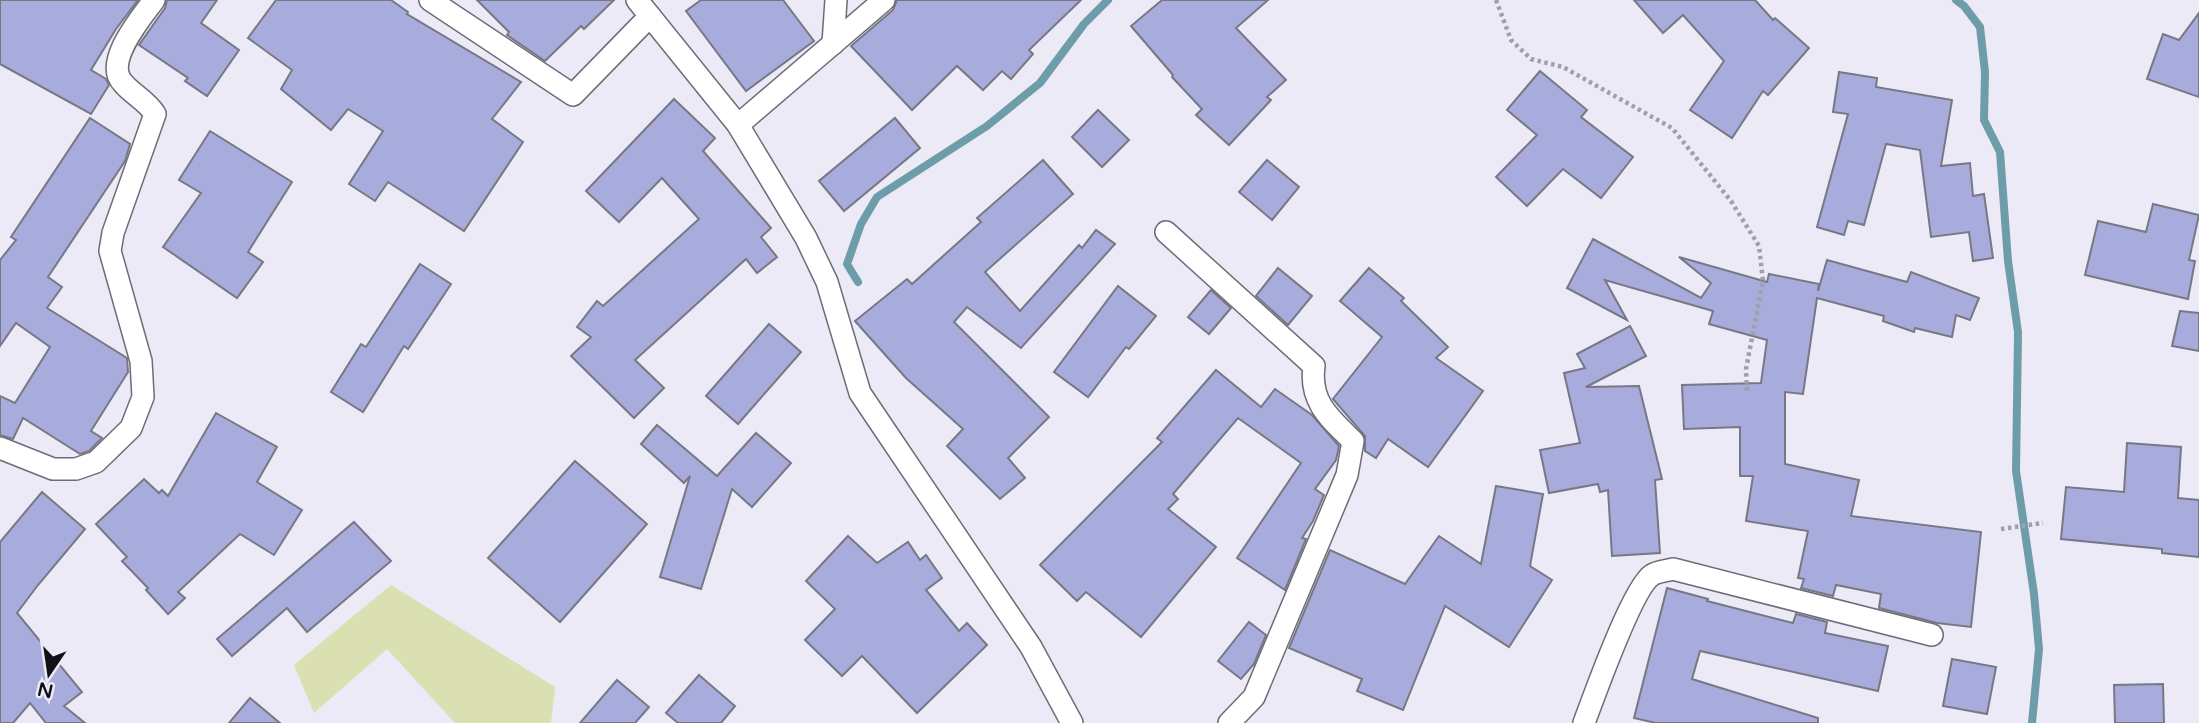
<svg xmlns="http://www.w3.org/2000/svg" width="2199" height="723" viewBox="0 0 2199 723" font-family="'Varela Round',sans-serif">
<rect width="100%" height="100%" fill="#eceaf7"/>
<polygon fill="#dae0b2" points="391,585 555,687 551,723 455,723 387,649 314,713 294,665"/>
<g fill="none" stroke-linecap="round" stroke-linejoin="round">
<g stroke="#6d9da8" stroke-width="8">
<polyline points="1956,0 1964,6 1980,27 1985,72 1984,120 2000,152 2008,261 2018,332 2016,471 2034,594 2039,649 2032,723"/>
<polyline points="858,282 847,264 861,224 877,197 987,126 1040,83 1084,24 1108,0"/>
</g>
</g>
<g fill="#a8acdd" stroke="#777883" stroke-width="2">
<polygon points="0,0 138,0 116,29 91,70 106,79 109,85 91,114 0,64"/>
<polygon points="167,0 217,0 201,23 239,50 207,96 185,81 188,78 139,45 165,8"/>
<polygon points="276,0 391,0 408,12 407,14 521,82 492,119 523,142 464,231 388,182 375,201 349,184 383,131 348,109 331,130 281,89 292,70 248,38"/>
<polygon points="477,0 614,0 584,29 581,26 545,61 507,35 509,32"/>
<polygon points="701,0 783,0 814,41 746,91 686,11"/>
<polygon points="897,0 1081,0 1029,50 1033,54 1011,79 1002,71 983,90 957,66 912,110 851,46 893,10"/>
<polygon points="1162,0 1268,0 1236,28 1286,80 1267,97 1271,100 1229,145 1196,115 1202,109 1172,77 1173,75 1131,26"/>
<polygon points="1634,0 1755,0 1773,20 1775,18 1809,48 1768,95 1763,91 1732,138 1690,110 1724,61 1683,15 1663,33"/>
<polygon points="2199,13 2199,97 2147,79 2163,34 2179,40"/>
<polygon points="1540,71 1587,110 1581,117 1633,157 1601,198 1563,169 1527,206 1496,177 1537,135 1507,110"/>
<polygon points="1839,72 1877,78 1876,87 1952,100 1941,166 1970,163 1973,196 1984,194 1993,258 1973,261 1969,232 1931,237 1920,150 1886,144 1864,225 1848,221 1844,235 1817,227 1848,114 1833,112"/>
<polygon points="674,99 715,138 703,151 771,228 761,237 777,257 757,273 746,259 635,360 664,388 634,418 571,356 591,337 577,327 597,301 603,306 699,219 662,178 619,222 586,191"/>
<polygon points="1098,110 1129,140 1102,167 1072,137"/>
<polygon points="90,118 130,144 125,161 48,277 62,287 47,308 127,358 128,372 91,431 102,438 89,451 80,454 23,418 13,439 0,435 0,396 15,403 50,347 16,323 0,346 0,260 16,240 11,237"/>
<polygon points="895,118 920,148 844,211 819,181"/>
<polygon points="210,131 292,182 248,252 263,262 237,298 163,247 201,193 179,180"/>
<polygon points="1043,160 1073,194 985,272 1020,311 1079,245 1082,248 1096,230 1115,244 1021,348 967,307 954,322 1049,417 1008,458 1025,478 1000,499 947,446 963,429 906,378 855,321 907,279 912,284 981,222 977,218"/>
<polygon points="1267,160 1299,187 1272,220 1239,192"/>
<polygon points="2153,204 2199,215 2189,260 2195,261 2188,299 2085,275 2098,221 2146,232"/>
<polygon points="1593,239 1701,298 1711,283 1679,257 1767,282 1769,274 1819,284 1818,291 1827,260 1907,282 1911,272 1979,298 1970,320 1956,315 1952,337 1915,328 1914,332 1883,321 1884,316 1817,298 1803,394 1785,392 1785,464 1859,480 1851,516 1981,532 1971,627 1937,623 1879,608 1881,594 1836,585 1833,596 1801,588 1804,579 1798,578 1808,531 1746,521 1753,476 1740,476 1740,427 1684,429 1682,385 1761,383 1767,340 1709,324 1713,311 1605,280 1627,320 1567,288"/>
<polygon points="420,264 451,284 408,349 404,346 363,412 331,392 361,344 366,347"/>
<polygon points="1278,268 1312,296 1288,325 1256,296"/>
<polygon points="1369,268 1404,298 1401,301 1448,347 1436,358 1483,391 1428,467 1388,439 1376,458 1365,451 1365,436 1333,399 1382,337 1340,301"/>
<polygon points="1118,286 1156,316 1129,349 1126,347 1088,397 1054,372"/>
<polygon points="1211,290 1231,308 1209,334 1188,317"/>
<polygon points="2180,311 2199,313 2199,351 2172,346"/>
<polygon points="769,324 801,352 738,424 706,396"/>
<polygon points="1630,326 1646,356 1586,387 1639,386 1662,479 1655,480 1660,553 1612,556 1608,490 1600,492 1598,484 1549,493 1540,450 1580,443 1564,373 1585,368 1577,354"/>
<polygon points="1216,370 1261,407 1275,389 1312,415 1339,446 1336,460 1315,489 1324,495 1313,521 1302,538 1306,539 1285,590 1237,558 1301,463 1238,418 1173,494 1178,499 1168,509 1216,547 1141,637 1086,592 1077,601 1040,565 1162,442 1157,438"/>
<polygon points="216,413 277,447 257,482 302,510 274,555 240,534 178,592 185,598 168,614 146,590 148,588 122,561 127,557 96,524 144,479 159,493 162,490 168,496"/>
<polygon points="657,425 717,476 756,433 791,463 752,507 732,489 701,589 660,577 690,476 684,483 641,444"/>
<polygon points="2127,443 2181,447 2178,498 2199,500 2199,557 2162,553 2162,549 2061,539 2066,487 2124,492"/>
<polygon points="575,461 647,524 560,622 488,558"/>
<polygon points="1496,486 1543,494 1530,566 1552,580 1509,647 1445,606 1403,710 1357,691 1362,679 1289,648 1330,550 1405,584 1439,536 1481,564"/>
<polygon points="42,492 85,529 38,585 17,613 82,692 64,706 85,723 46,723 30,703 13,723 0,723 0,542"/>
<polygon points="354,522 391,561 307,632 287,608 232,656 217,639"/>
<polygon points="848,536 877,563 908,542 920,560 926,555 942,578 926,590 959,631 967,623 987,645 917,713 862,656 842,676 805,640 835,609 806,581"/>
<polygon points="1667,588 1708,599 1707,601 1793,623 1796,614 1827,622 1825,633 1888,646 1878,691 1700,651 1692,679 1818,718 1818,723 1656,723 1634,718"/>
<polygon points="1249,622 1266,635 1254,664 1241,679 1218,661"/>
<polygon points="1952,659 1996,667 1987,714 1943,706"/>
<polygon points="699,675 735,706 721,723 678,723 666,713"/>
<polygon points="617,680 649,707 635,723 580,723"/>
<polygon points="2163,684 2164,723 2115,723 2114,685"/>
<polygon points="250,698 280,723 229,723"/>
</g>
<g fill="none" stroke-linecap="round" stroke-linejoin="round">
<g stroke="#6e6c77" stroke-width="24">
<g id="minor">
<polyline points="430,0 573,95 650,16"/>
<polyline points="637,0 738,125 806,238 827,282 860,393 1031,647 1072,723"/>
<polyline points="833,44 836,0"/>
<polyline points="738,125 884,0"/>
<path d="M1166,232l148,134c-5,35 15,52 39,75l-6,34 -93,222 -25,26"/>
<path d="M0,448l53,21h23l20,-7 35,-34 12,-31 -2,-36 -31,-110 3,-18 42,-119c-9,-14 -22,-19 -32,-31 -20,-21 18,-65 31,-83"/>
<path d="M1584,723c10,-27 49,-136 68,-148 6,-4 15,-4 21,-6l259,66"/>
</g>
</g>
<g stroke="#a19fa9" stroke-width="4.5" stroke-dasharray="3.5 3.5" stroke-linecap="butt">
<polyline points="1496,0 1511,40 1531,59 1563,67 1672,128 1731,201 1759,246 1763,281 1746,369 1747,394"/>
<polyline points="2001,529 2043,523"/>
</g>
<use href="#minor" stroke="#fff" stroke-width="21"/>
</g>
<g transform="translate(49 674) rotate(193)" stroke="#eceaf7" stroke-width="5" paint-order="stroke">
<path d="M0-5L12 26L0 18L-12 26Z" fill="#111014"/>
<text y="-10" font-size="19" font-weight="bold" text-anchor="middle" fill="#111014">N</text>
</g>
</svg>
